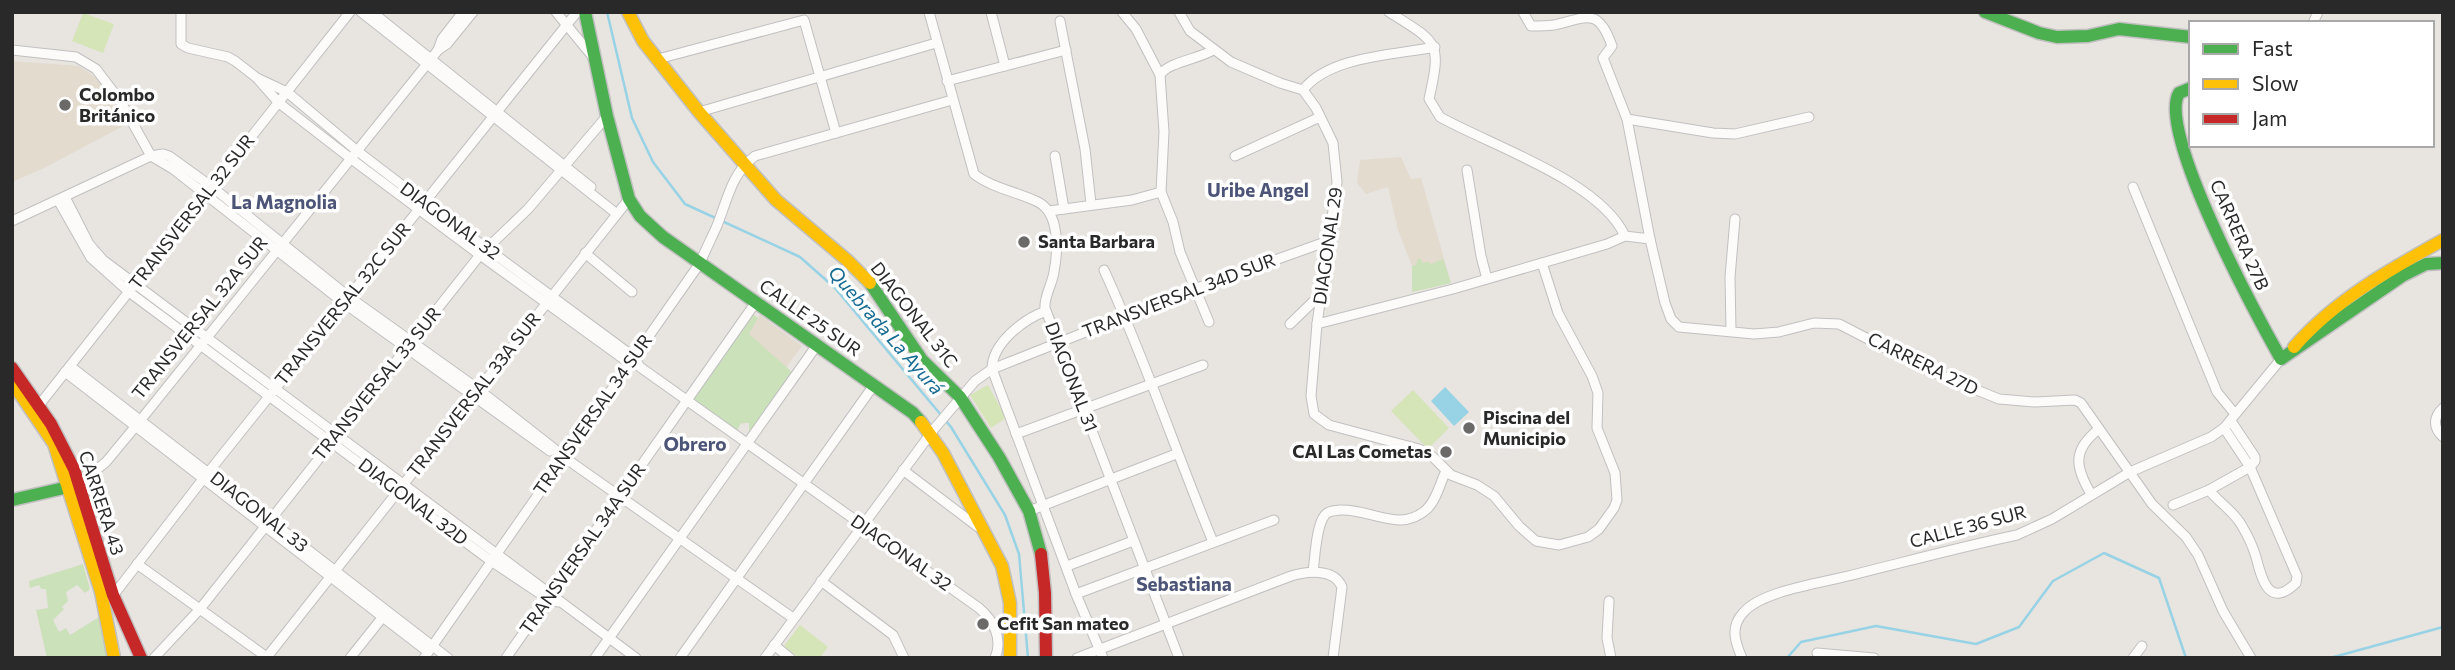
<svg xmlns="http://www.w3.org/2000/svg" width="2455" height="670" viewBox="0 0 2455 670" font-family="Commissioner,sans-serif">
<rect width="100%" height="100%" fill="#e8e4e0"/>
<g fill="#e2dbce">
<polygon points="12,61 79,66 109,87 127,124 44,168 12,182"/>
<polygon points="1401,157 1411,179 1421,178 1451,283 1412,292 1412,266 1398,230 1388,187 1366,194 1357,183 1360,160"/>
<polygon points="760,315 802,346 744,425 702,394"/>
</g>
<g fill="#cbe1ba">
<polygon points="1418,259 1421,259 1422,263 1429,262 1431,264 1443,259 1451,283 1412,292 1412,266 1416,265"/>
<polygon points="753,314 758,318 749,334 794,374 749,433 749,423 741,423 736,433 692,401"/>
<polygon points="83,564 90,589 85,593 77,585 66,592 68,601 62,607 64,609 53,620 59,632 66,628 70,635 101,616 108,656 47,658 36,610 48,608 46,589 41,589 39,585 30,588 29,581"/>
</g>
<g fill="#d5e5b8">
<polygon points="83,13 114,24 103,53 72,41"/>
<polygon points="988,385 1006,418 991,428 970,395"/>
<polygon points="1413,390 1449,428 1428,449 1391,411"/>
<polygon points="800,625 828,647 820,658 799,658 784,646"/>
</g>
<polygon fill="#97d3e5" points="1445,387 1469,412 1454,426 1431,401"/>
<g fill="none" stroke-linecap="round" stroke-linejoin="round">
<g stroke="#97d3e5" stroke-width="2.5">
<polyline points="607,12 632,118 653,162 685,204 800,257 835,288 951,427 1005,515 1019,554 1028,658"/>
<polyline points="1787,658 1801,642 1876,626 1976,644 2019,627 2053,581 2104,553 2159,578 2186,658"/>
<polyline points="2330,658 2443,627"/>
</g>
<g stroke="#c1c0c1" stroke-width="11">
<g id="street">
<polyline points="181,12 181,44 188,48 228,57 235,61 257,78 279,103 350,158 480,255 632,365"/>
<polyline points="361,12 617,214"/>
<polyline points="372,12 591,187"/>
<polyline points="556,12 593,57"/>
<path d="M929,12l45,162c18,14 44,18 64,28 22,11 20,49 16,70 -2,13 -10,24 -9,36l134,350"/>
<polyline points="991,12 1005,66"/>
<polyline points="1122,12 1136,29 1160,75 1164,132 1161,192 1173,222 1180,252 1209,322"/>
<polyline points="1179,12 1190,31 1231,62 1280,83 1303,90 1316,108 1333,143 1337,182 1317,324 1311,396 1314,414 1329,425 1419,449 1433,457 1451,475 1477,485 1494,496 1519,526 1536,541 1559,545 1588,537 1599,529 1614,508 1617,500 1615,473 1597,428 1598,393 1592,376 1558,313 1542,263"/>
<path d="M1389,12c49,31 53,29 40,87l11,18c52,29 160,64 185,119"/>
<path d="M1523,12l8,14c8,0 15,0 23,-1 32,-7 44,-19 58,21l-9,12 24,61 23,120 15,64 6,16 8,8 75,7 25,-2 35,-9 25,1 93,48 67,27 36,3 40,-2 6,3 71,101 34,33 12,18 25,56 28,47"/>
<polyline points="1060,21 1085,149 1091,204"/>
<polyline points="2313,23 2318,12"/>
<polyline points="12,50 76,57 96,69 121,102 151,156 173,169 344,303 550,451"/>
<polyline points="438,50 447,44 473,12"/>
<polyline points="658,59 804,20 836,133"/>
<path d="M1160,75c8,-13 39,-16 53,-25"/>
<path d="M257,78l30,14 69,58 68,52 210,155 6,10 339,241c15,13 24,31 16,50"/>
<polyline points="947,81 1066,50"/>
<path d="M1303,90c26,-34 92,-35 132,-43"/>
<polyline points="699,112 936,43"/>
<polyline points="1627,119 1713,133 1735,134 1809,117"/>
<polyline points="1055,156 1064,209"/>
<polyline points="1235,156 1320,117"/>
<polyline points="1467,170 1481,256 1487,279"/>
<polyline points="2133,187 2217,392 2235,414"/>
<polyline points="65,197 89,244 103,260 636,658"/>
<polyline points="58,200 91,258 129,292 491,561 548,599 558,602"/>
<polyline points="1049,211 1132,200 1161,192"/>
<polyline points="12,221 151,156 163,154 169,156 212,187 349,297 478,389 575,465 793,618"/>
<polyline points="585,253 632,292"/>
<path d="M1104,270c41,89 72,182 109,272"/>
<path d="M1046,311c-22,8 -54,32 -54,58l84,225 27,64"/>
<polyline points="1290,324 1320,295"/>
<polyline points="1317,324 1453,289 1607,244 1625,236 1650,239"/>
<polyline points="1731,331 1730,277 1735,219"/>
<polyline points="70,366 448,658"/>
<polyline points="65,372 428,652"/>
<path d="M2443,408c-10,9 -10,20 0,29"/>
<polyline points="36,409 350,12"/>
<polyline points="1016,434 1203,365"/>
<polyline points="903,470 978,527"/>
<polyline points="79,484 106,462 135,427 431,59 438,50 442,39 463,12"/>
<path d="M2209,490c10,13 25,21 33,36 6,10 11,21 14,31 6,23 13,52 40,26l1,-7 -47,-109 -26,-39"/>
<path d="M2091,494c-16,-27 -19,-44 8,-65"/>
<polyline points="2173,505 2209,490 2250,467 2255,461 2255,457 2231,421"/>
<polyline points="1029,511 1176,454"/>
<polyline points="137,564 268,658"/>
<polyline points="1067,566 1133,541"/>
<path d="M1313,572c2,-14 3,-47 12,-57 4,-5 10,-4 15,-5 30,-2 60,24 87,-1 10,-10 13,-26 19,-38"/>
<polyline points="821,581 893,635 904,658"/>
<polyline points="1076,594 1274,520"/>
<polyline points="112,597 203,479 577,12"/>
<polyline points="1609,601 1607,638 1611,658"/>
<polyline points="774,645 790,658"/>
<polyline points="1817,653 1874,658"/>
<polyline points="267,657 629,199"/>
<polyline points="154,658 200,609 480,255 528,209 607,116"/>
<polyline points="350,658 382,618"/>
<path d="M424,658l276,-395c5,-12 11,-24 16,-35 11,-26 15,-55 39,-72l197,-56"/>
<polyline points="506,658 756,302"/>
<polyline points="595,658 817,345"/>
<polyline points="680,658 874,385"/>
<polyline points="765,658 934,429 975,381 992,369 1197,288 1328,241"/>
<path d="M1077,658l214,-82c16,-5 43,-8 51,11l-9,71"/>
<path d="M1742,658c-7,-16 -12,-31 1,-45 18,-22 78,-30 105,-37 57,-14 112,-29 169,-41l35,-16 78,-47 81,-35 13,-9 57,-69"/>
<polyline points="2133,658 2142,646"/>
</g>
</g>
<g stroke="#c1c0c1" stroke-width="15">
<g id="fast">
<polyline points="585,12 607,116 629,199 640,216 663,237 913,413 921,422"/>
<polyline points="1985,12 2039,33 2057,37 2088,36 2119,29 2191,37"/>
<path d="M2191,88l-12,5c-23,38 79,225 102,266l121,-83 24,-12 17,-1"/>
<polyline points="870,283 922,360 960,397 999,457 1029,511 1041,554"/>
<polyline points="12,500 77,485"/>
</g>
</g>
<g stroke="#c1c0c1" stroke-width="15">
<g id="slow">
<polyline points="628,12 643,41 699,112 776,200 848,261 870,283"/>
<path d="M2294,347c41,-47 95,-77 149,-107"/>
<polyline points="12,382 54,444 101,592 114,658"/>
<polyline points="921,422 943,453 1002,566 1010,603 1010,658"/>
</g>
</g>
<g stroke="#c1c0c1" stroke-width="15">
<g id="jam">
<polyline points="12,368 51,424 74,469 113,595 141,658"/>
<polyline points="1041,554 1045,593 1046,658"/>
</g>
</g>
<use href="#street" stroke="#fcfbfa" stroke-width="9"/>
<use href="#fast" stroke="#4caf50" stroke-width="12"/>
<use href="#slow" stroke="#ffc107" stroke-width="12"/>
<use href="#jam" stroke="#c62828" stroke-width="12"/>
</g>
<g fill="#6c6a69" stroke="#fff" stroke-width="2.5">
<circle cx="65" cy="105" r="7"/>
<circle cx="1024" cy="242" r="7"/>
<circle cx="1469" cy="428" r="7"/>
<circle cx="1446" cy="452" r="7"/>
<circle cx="983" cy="624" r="7"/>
</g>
<g text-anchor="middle" stroke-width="7" stroke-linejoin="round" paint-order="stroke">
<g font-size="18" font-weight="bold" fill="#292929" stroke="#fff" text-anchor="start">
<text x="79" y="101">Colombo<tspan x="79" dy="21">Británico</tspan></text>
<text x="1038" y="248">Santa Barbara</text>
<text x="1483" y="424">Piscina del<tspan x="1483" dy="21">Municipio</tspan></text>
<text x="1432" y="458" text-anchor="end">CAI Las Cometas</text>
<text x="997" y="630">Cefit San mateo</text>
</g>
<g font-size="18" fill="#292929" stroke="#fff">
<text transform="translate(192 212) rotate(-52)" y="6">TRANSVERSAL 32 SUR</text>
<text transform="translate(450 221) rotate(36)" y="6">DIAGONAL 32</text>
<text transform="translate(2239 235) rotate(66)" y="6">CARRERA 27B</text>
<text transform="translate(1328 246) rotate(-82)" y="6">DIAGONAL 29</text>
<text transform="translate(1179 296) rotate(-21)" y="6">TRANSVERSAL 34D SUR</text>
<text transform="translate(343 304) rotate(-51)" y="6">TRANSVERSAL 32C SUR</text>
<text transform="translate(914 315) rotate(52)" y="6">DIAGONAL 31C</text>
<text transform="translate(200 318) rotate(-51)" y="6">TRANSVERSAL 32A SUR</text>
<text transform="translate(810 318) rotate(35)" y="6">CALLE 25 SUR</text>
<text transform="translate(1923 364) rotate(26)" y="6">CARRERA 27D</text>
<text transform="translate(1071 377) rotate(69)" y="6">DIAGONAL 31</text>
<text transform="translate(377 384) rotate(-51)" y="6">TRANSVERSAL 33 SUR</text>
<text transform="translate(474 395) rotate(-52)" y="6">TRANSVERSAL 33A SUR</text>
<text transform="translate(593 415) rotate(-55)" y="6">TRANSVERSAL 34 SUR</text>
<text transform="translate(413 502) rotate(37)" y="6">DIAGONAL 32D</text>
<text transform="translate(101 503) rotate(72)" y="6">CARRERA 43</text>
<text transform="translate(259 512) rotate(38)" y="6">DIAGONAL 33</text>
<text transform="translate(1968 527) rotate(-15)" y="6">CALLE 36 SUR</text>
<text transform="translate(583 549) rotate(-55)" y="6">TRANSVERSAL 34A SUR</text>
<text transform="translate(901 553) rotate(35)" y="6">DIAGONAL 32</text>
</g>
<g font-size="19" font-weight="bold" fill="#4c5577" stroke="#fff">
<text x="1258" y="197">Uribe Angel</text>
<text x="284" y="209">La Magnolia</text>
<text x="695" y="451">Obrero</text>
<text x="1184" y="591">Sebastiana</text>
</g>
<g font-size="19" font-style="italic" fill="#156a92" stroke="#fff">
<text transform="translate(886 330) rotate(49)" y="7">Quebrada La Ayurá</text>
</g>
</g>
<rect width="2455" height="670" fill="none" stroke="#292929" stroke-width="28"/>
<rect x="2189" y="21" width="245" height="126" fill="#ffffff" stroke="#a9a9a9" stroke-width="2"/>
<rect x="2203" y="44" width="35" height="10" fill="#4caf50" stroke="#a9a9a9" stroke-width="2"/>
<text x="2252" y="56" font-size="21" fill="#292929">Fast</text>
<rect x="2203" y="79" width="35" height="10" fill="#ffc107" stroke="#a9a9a9" stroke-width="2"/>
<text x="2252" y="91" font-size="21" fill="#292929">Slow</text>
<rect x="2203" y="114" width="35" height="10" fill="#c62828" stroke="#a9a9a9" stroke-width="2"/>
<text x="2252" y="126" font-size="21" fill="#292929">Jam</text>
</svg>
